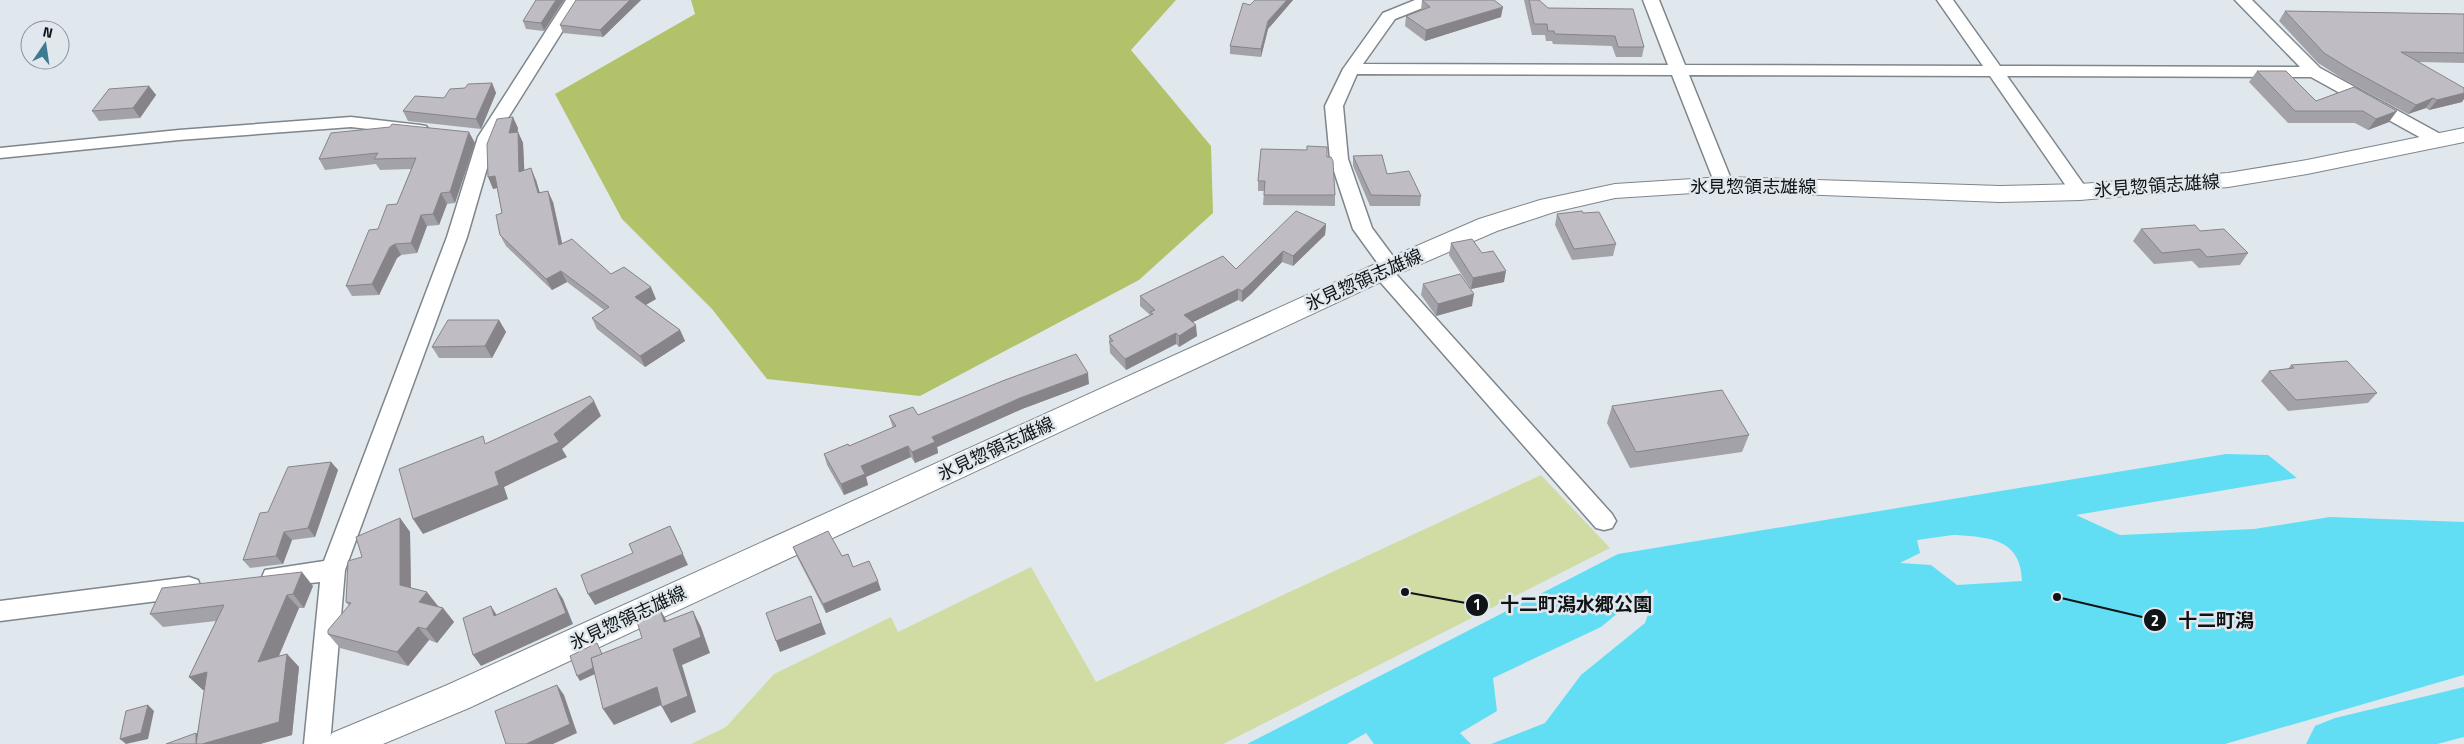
<svg xmlns="http://www.w3.org/2000/svg" width="2464" height="744" viewBox="0 0 2464 744" font-family="'Titillium Web','Noto Sans JP',sans-serif">
<rect width="100%" height="100%" fill="#e0e8ee"/>
<polygon fill="#d0dca4" points="1541,475 1610,548 1223,744 691,744 726,727 774,674 891,617 898,632 1031,567 1096,682"/>
<polygon fill="#b2c26b" points="691,0 1176,0 1131,50 1211,146 1213,213 1139,280 920,396 767,379 712,309 622,219 555,94 695,14"/>
<path fill="#62def4" fill-rule="evenodd" d="M2226,454l42,1 29,23 -221,37 44,20 134,-6 76,-12 134,5v153l-239,69h-734l54,-21 36,-48 64,-52 6,-17 -4,-17 -46,38 -108,51 4,33 -37,22 11,11h-97l-8,-11 -19,11h-100l371,-190zM1953,535c35,2 68,3 69,46l-65,4 -26,-20 -31,-2 20,-10 -3,-13z"/>
<g fill="none" stroke-linecap="round" stroke-linejoin="round">
<polygon fill="#62def4" fill-rule="evenodd" points="2464,687 2464,737 2437,744 2306,744 2315,726 2335,718"/>
<g stroke="#7e858b" stroke-width="3">
<g id="street">
<polygon points="566,0 582,0 496,137 467,237 345,570 330,744 304,744 320,582 274,587 265,584 262,577 265,570 324,561 447,237 478,137"/>
<polygon points="1415,0 1437,0 1435,3 1395,19 1363,64 1668,65 1643,0 1659,0 1685,65 1983,66 1937,0 1953,0 2000,66 2300,67 2235,0 2252,0 2320,68 2444,136 2447,140 2444,144 2432,144 2311,77 2007,76 2089,192 2087,196 2073,196 1990,76 1689,75 1733,184 1731,188 1717,188 1715,184 1672,75 1357,74 1343,106 1348,159 1372,228 1401,267 1395,273 1612,514 1616,521 1612,528 1604,530 1596,528 1375,276 1372,271 1375,266 1379,265 1353,229 1330,159 1325,106 1343,69 1383,13"/>
<polygon points="351,117 420,125 426,126 429,130 426,134 420,135 351,127 179,140 0,158 0,148 179,130"/>
<polygon points="189,577 198,580 201,587 198,594 189,597 0,621 0,601"/>
</g>
</g>
<g stroke="#7e858b" stroke-width="2">
<polygon id="primary" points="2464,128 2464,142 2307,174 2228,187 2080,200 2000,202 1724,191 1615,198 1554,212 1497,231 1400,273 469,708 383,744 327,744 332,733 445,686 1382,261 1479,219 1540,200 1615,184 1724,177 2000,186 2080,184 2228,173 2307,160"/>
</g>
<use href="#street" fill="#fff" fill-rule="evenodd"/>
<use href="#primary" fill="#fff" fill-rule="evenodd"/>
</g>
<g fill="#a4a2a9">
<polygon points="536,0 544,31 526,29 523,21"/>
<polygon points="576,0 641,0 603,37 563,33 560,25"/>
<polygon points="1255,0 1293,0 1268,29 1261,57 1230,54 1230,46 1250,5"/>
<polygon points="1422,0 1501,17 1425,41 1405,26 1406,16 1421,10"/>
<polygon points="1524,0 1539,0 1548,8 1644,47 1642,57 1616,57 1612,46 1553,44 1552,41 1546,41 1545,35 1532,35"/>
<polygon points="2285,11 2464,14 2464,63 2419,62 2462,102 2429,110 2426,108 2408,114 2343,79 2318,63 2279,21"/>
<polygon points="2257,71 2316,101 2354,87 2389,122 2368,130 2355,123 2288,123 2249,82"/>
<polygon points="492,83 496,93 481,129 408,121 403,111 444,98 465,88"/>
<polygon points="149,86 156,95 140,118 99,121 92,111"/>
<polygon points="518,128 518,132 523,143 524,170 536,180 540,193 553,202 562,244 611,274 656,299 646,305 680,330 685,341 645,367 597,329 592,318 604,310 567,282 552,290 506,246 500,235 502,213 497,188 493,189"/>
<polygon points="475,143 455,203 447,204 439,225 427,226 417,253 401,255 397,258 379,295 352,296 346,286 378,229 397,204 411,169 380,170 376,164 325,170 319,159"/>
<polygon points="1353,156 1387,174 1421,196 1420,206 1370,206 1353,166"/>
<polygon points="1327,157 1335,195 1335,206 1263,205 1264,191 1258,191 1258,181"/>
<polygon points="1583,213 1616,244 1613,256 1572,260 1555,225 1557,214"/>
<polygon points="1326,224 1325,235 1293,266 1282,262 1251,294 1242,302 1238,300 1193,322 1197,336 1179,347 1176,344 1126,370 1110,353 1109,336 1150,315 1140,306 1140,296 1236,269"/>
<polygon points="2141,229 2200,231 2248,253 2240,265 2199,268 2192,261 2154,264 2133,241"/>
<polygon points="1451,243 1482,253 1504,282 1471,289 1449,255"/>
<polygon points="1423,284 1472,306 1436,316 1421,295"/>
<polygon points="499,320 506,332 492,358 439,358 432,347"/>
<polygon points="2291,365 2377,393 2368,403 2288,411 2261,381 2269,371 2288,369"/>
<polygon points="1089,384 1022,409 937,447 938,453 915,463 911,457 866,477 868,485 844,495 827,465 824,454 849,446 893,428 889,416 918,415"/>
<polygon points="1612,406 1749,435 1742,452 1630,468 1607,423"/>
<polygon points="331,462 338,470 315,537 292,540 283,564 250,568 243,560 268,512"/>
<polygon points="400,518 410,532 411,588 438,606 443,608 454,622 437,643 429,640 408,666 340,648 328,634 349,606 346,602 362,557"/>
<polygon points="793,547 842,556 853,567 881,590 826,613 797,557"/>
<polygon points="313,586 304,608 299,608 278,656 287,654 299,667 292,735 260,744 166,744 197,735 205,689 203,690 189,677 216,621 163,627 150,614"/>
</g>
<g fill="#868489">
<polygon points="556,0 564,0 544,31 541,23"/>
<polygon points="630,0 641,0 603,37 600,30"/>
<polygon points="1287,0 1293,0 1268,29 1261,57 1261,49 1268,21"/>
<polygon points="1503,7 1501,17 1425,41 1426,30"/>
<polygon points="492,83 496,93 481,129 476,119"/>
<polygon points="149,86 156,95 140,118 133,108"/>
<polygon points="2464,93 2464,99 2462,102 2429,110 2437,100"/>
<polygon points="2433,98 2426,108 2408,114 2416,105"/>
<polygon points="2397,111 2389,122 2368,130 2376,119"/>
<polygon points="513,117 518,128 515,145 509,133"/>
<polygon points="469,132 475,143 455,203 450,192"/>
<polygon points="518,132 523,143 525,183 519,172"/>
<polygon points="531,168 536,180 543,205 538,193"/>
<polygon points="495,176 501,187 493,189 488,177"/>
<polygon points="548,191 553,202 565,256 559,245"/>
<polygon points="441,193 447,204 439,225 433,214"/>
<polygon points="421,215 427,226 417,253 411,243"/>
<polygon points="1326,224 1325,235 1293,266 1293,256"/>
<polygon points="395,244 401,255 397,258 379,295 372,284 390,247"/>
<polygon points="1283,251 1282,262 1251,294 1242,302 1242,291"/>
<polygon points="561,271 567,282 552,290 546,279"/>
<polygon points="1506,271 1504,282 1471,289 1473,278"/>
<polygon points="651,287 656,299 640,308 635,297"/>
<polygon points="1238,289 1238,300 1185,326 1184,315"/>
<polygon points="1474,294 1472,306 1436,316 1438,304"/>
<polygon points="499,320 506,332 492,358 485,346"/>
<polygon points="1196,325 1197,336 1179,347 1179,336"/>
<polygon points="680,330 685,341 645,367 640,356"/>
<polygon points="1176,333 1176,344 1126,370 1125,359"/>
<polygon points="1088,373 1089,384 1022,409 937,447 938,453 915,463 912,452 932,437 1020,398"/>
<polygon points="594,401 601,416 562,449 567,457 504,487 508,499 423,534 413,519 495,472 554,434"/>
<polygon points="908,446 911,457 866,477 868,485 844,495 841,484 861,466"/>
<polygon points="331,462 338,470 315,537 308,528"/>
<polygon points="400,518 410,532 411,599 400,585"/>
<polygon points="670,526 688,565 595,605 588,594"/>
<polygon points="284,532 292,540 283,564 276,556"/>
<polygon points="302,572 313,586 304,608 293,594"/>
<polygon points="878,581 881,590 826,613 823,604"/>
<polygon points="556,588 563,599 573,624 481,666 473,655"/>
<polygon points="427,592 438,606 430,616 419,602"/>
<polygon points="287,595 299,608 271,675 258,662"/>
<polygon points="811,596 826,634 780,652 776,641"/>
<polygon points="491,606 498,617 494,616"/>
<polygon points="443,608 454,622 437,643 426,629"/>
<polygon points="660,609 669,625 664,622"/>
<polygon points="693,611 701,627 710,653 682,665 696,712 671,723 662,707 673,649"/>
<polygon points="418,627 429,640 408,666 397,652"/>
<polygon points="597,643 600,649 608,668 580,681 577,676"/>
<polygon points="287,654 299,667 292,735 260,744 196,744 196,733 206,743"/>
<polygon points="207,672 221,685 203,690 189,677"/>
<polygon points="557,685 564,695 577,733 553,744 526,744"/>
<polygon points="657,687 666,703 614,725 603,709"/>
<polygon points="148,705 154,711 148,739 126,744 120,739"/>
</g>
<g fill="#bfbcc4" stroke="#868489">
<polygon points="536,0 556,0 541,23 523,21"/>
<polygon points="576,0 630,0 600,30 560,25"/>
<polygon points="1255,0 1287,0 1268,21 1261,49 1230,46 1243,3 1250,5"/>
<polygon points="1422,0 1494,0 1503,7 1426,30 1406,16 1430,7"/>
<polygon points="1529,0 1539,0 1548,8 1633,9 1644,47 1618,47 1615,36 1555,34 1554,31 1548,31 1547,24 1534,24"/>
<polygon points="2285,11 2464,14 2464,53 2401,52 2464,88 2464,93 2437,100 2433,98 2416,105 2350,69 2324,53"/>
<polygon points="2257,71 2286,71 2316,101 2354,87 2397,111 2376,119 2363,111 2295,111"/>
<polygon points="492,83 476,119 403,111 415,96 444,98 450,89 465,88 468,84"/>
<polygon points="149,86 133,108 92,111 109,89"/>
<polygon points="513,117 509,133 518,132 519,172 531,168 538,193 548,191 559,245 572,239 611,274 624,267 651,287 635,297 680,330 640,356 592,318 609,307 561,271 546,279 500,235 496,215 502,213 495,176 488,177 487,144 497,119"/>
<polygon points="392,124 469,132 450,192 441,193 433,214 421,215 411,243 395,244 390,247 372,284 346,286 369,230 378,229 387,205 397,204 416,158 374,159 378,153 319,159 331,133 390,127"/>
<polygon points="1307,146 1327,147 1327,157 1331,157 1333,161 1335,195 1264,195 1265,181 1258,181 1261,149 1307,150"/>
<polygon points="1382,155 1387,174 1409,171 1421,196 1371,195 1353,156"/>
<polygon points="1296,211 1326,224 1293,256 1283,251 1251,283 1242,291 1238,289 1184,315 1196,325 1179,336 1176,333 1125,359 1109,342 1113,341 1109,336 1153,314 1150,312 1155,310 1140,296 1223,256 1236,269"/>
<polygon points="1582,211 1583,213 1599,212 1616,244 1574,249 1557,214"/>
<polygon points="2195,225 2200,231 2224,229 2248,253 2207,257 2200,249 2162,253 2141,229"/>
<polygon points="1472,239 1482,253 1493,251 1506,271 1473,278 1451,243"/>
<polygon points="1460,274 1474,294 1438,304 1423,284"/>
<polygon points="448,320 499,320 485,346 432,347"/>
<polygon points="1076,354 1088,373 1020,398 932,437 935,442 912,452 908,446 861,466 865,474 841,484 824,454 848,444 849,446 896,426 889,416 913,407 918,415 1005,380"/>
<polygon points="2347,361 2377,393 2296,400 2269,371 2294,368 2291,365"/>
<polygon points="1722,390 1749,435 1636,452 1612,406"/>
<polygon points="590,396 594,401 554,434 559,442 495,472 499,485 413,519 399,469 483,436 485,444"/>
<polygon points="331,462 308,528 284,532 276,556 243,560 260,513 268,512 288,467"/>
<polygon points="400,518 400,585 427,592 419,602 443,608 426,629 418,627 397,652 328,634 328,630 351,603 346,602 348,561 362,557 356,537"/>
<polygon points="670,526 683,554 588,594 581,575 633,553 629,544"/>
<polygon points="828,531 842,556 848,554 853,567 869,561 878,581 823,604 793,547"/>
<polygon points="302,572 293,594 287,595 258,662 287,654 279,722 202,744 196,744 207,672 189,677 224,605 150,614 162,588"/>
<polygon points="556,588 566,613 473,655 463,618 491,606 494,616"/>
<polygon points="811,596 821,623 776,641 766,613"/>
<polygon points="660,609 664,622 693,611 701,637 673,649 688,696 662,707 657,687 603,709 591,658 642,638 636,618"/>
<polygon points="597,643 602,654 591,658 593,668 577,676 570,656"/>
<polygon points="557,685 570,724 526,744 506,744 495,711"/>
<polygon points="148,705 141,733 120,739 126,711"/>
<polygon points="196,733 196,744 166,744"/>
</g>
<g text-anchor="middle" stroke-width="5" stroke-linejoin="round" paint-order="stroke">
<g font-size="18" fill="#111416" stroke="#e0e8ee">
<text transform="translate(2157 186) rotate(-4)" y="6">氷見惣領志雄線</text>
<text x="1753" y="193">氷見惣領志雄線</text>
<text transform="translate(1364 280) rotate(-24)" y="6">氷見惣領志雄線</text>
<text transform="translate(996 449) rotate(-25)" y="6">氷見惣領志雄線</text>
<text transform="translate(628 618) rotate(-25)" y="6">氷見惣領志雄線</text>
</g>
</g>
<path fill="none" stroke="#111416" stroke-width="2" d="M1405 592L1477 605M2057 597L2155 620"/>
<g fill="#111416" stroke="#e0e8ee" stroke-width="2">
<circle cx="1405" cy="592" r="5"/>
<circle cx="2057" cy="597" r="5"/>
<circle cx="1477" cy="605" r="12"/>
<circle cx="2155" cy="620" r="12"/>
</g>
<g font-size="15" text-anchor="middle" font-weight="bold" fill="#fff">
<text x="1477" y="610">1</text>
<text x="2155" y="626">2</text>
</g>
<g font-size="19" text-anchor="middle" font-weight="bold" fill="#111416" stroke="#e0e8ee" stroke-width="5" stroke-linejoin="round" paint-order="stroke">
<text x="1576" y="611">十二町潟水郷公園</text>
<text x="2216" y="627">十二町潟</text>
</g>
<g transform="translate(45 45) rotate(13)"><circle r="24" fill="#e0e8ee" stroke="#8d9398"/>
<path d="M0-4L9 19L0 12L-9 19Z" fill="#3e7a91"/>
<text y="-8" font-size="14" font-weight="bold" text-anchor="middle" fill="#111416">N</text>
</g>
</svg>
